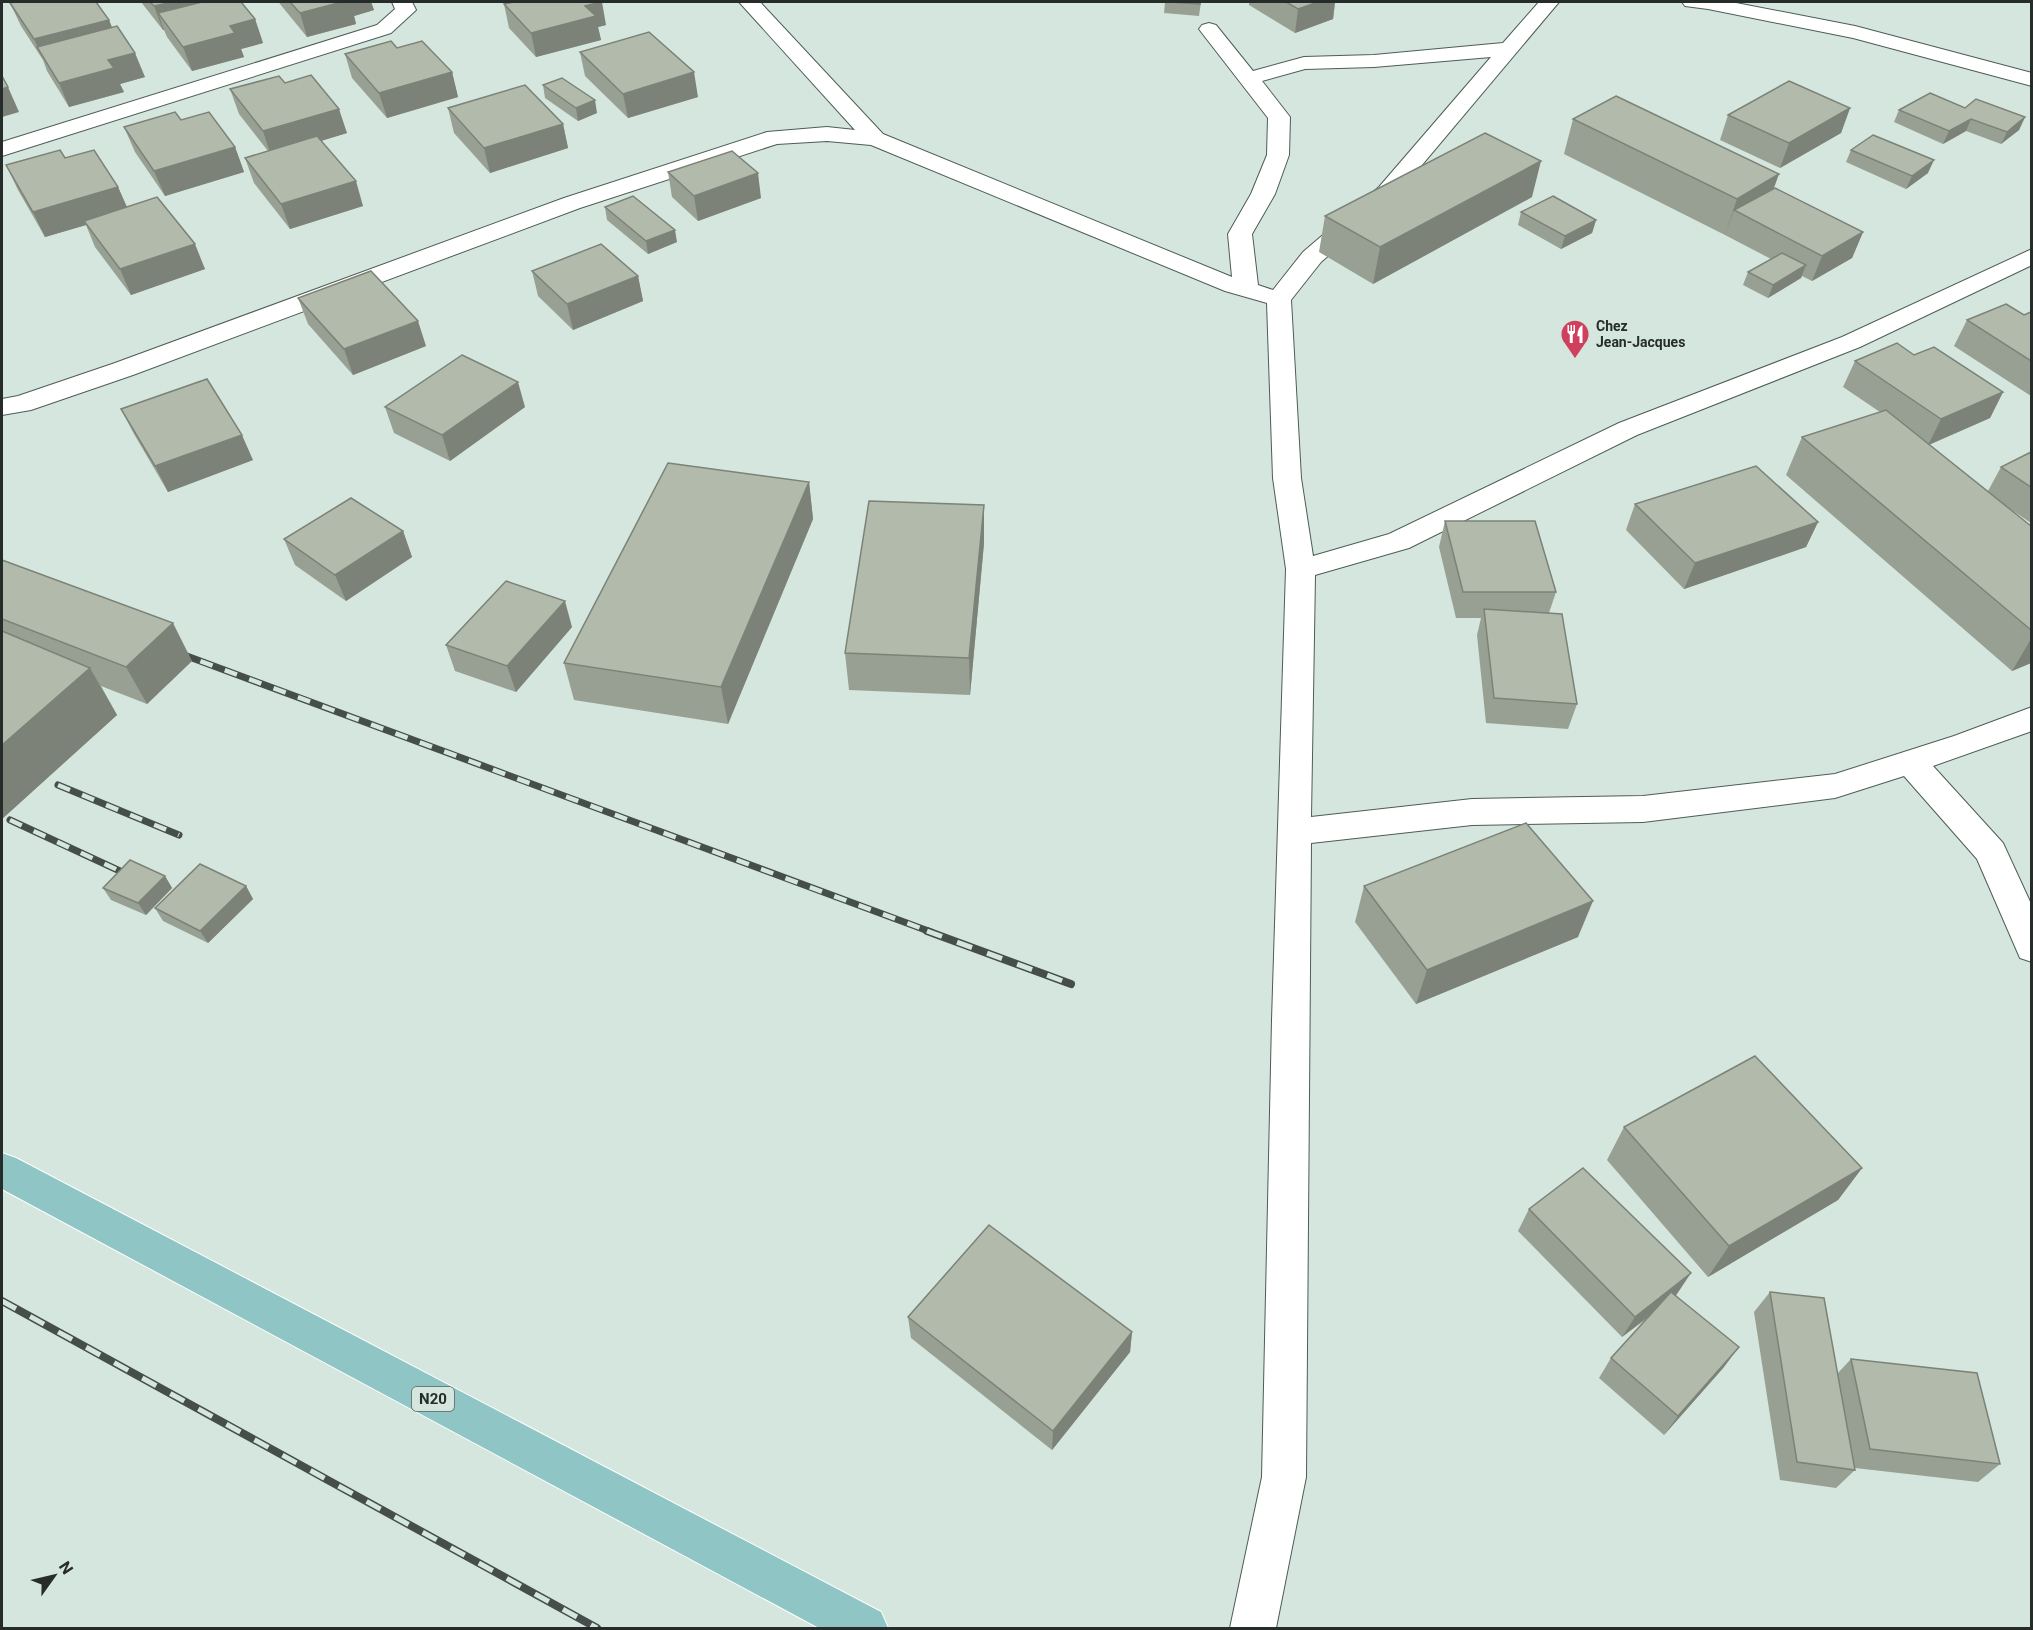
<svg xmlns="http://www.w3.org/2000/svg" width="2033" height="1630" viewBox="0 0 2033 1630" font-family="Roboto,sans-serif">
<rect width="100%" height="100%" fill="#d4e6dd"/>
<g fill="none" stroke-linecap="round" stroke-linejoin="round">
<g stroke="#4d5d55" stroke-width="2">
<g id="minor">
<polygon points="392,2 412,2 416,10 391,33 2,156 2,142 377,25 395,9"/>
<path d="M739,2h21l123,132 349,143 -4,-43 23,-40 16,-39 1,-37 -66,-85 -3,-4 3,-4 7,-2 7,2 37,46 51,-14 70,-2 129,-12 36,-41h20l-164,195 -74,65 -30,38 10,178 12,78 76,-22 230,-111 223,-86 190,-88v16l-172,82 -223,88 -228,113 -94,27 -4,242 161,-18 171,-3 192,-22 119,-38 78,-29v24l-99,35 70,77 29,63v56l-12,-4 -43,-99 -73,-83 -69,22 -192,24 -171,3 -161,18 -5,634 -30,151h-46l32,-151 10,-457 14,-451 -13,-91 -6,-175 -42,-12 -354,-146 -44,-4 -50,3 -197,64 -447,167 -102,35 -29,5v-16l16,-3 97,-33 449,-165 203,-66 60,-5 28,3zM1491,57l-112,130 -76,65 -30,38 -15,-5 -6,-51 23,-40 14,-39 1,-38 -28,-36 43,-12 69,-2z"/>
<polygon points="1682,2 1731,2 1855,26 2032,73 2032,86 1853,38 1708,9 1685,6"/>
</g>
</g>
<g stroke="#fff" stroke-width="2">
<polygon id="major" points="2,1153 16,1158 881,1612 888,1628 819,1628 2,1189"/>
</g>
<use href="#minor" fill="#fff" fill-rule="evenodd"/>
<use href="#major" fill="#8fc5c5" fill-rule="evenodd"/>
<g stroke="#454e4a" stroke-width="7">
<g id="rail-far1">
<polyline points="176,652 931,932"/>
<polyline points="58,785 179,835"/>
<polyline points="10,820 135,878"/>
</g>
</g>
<g stroke="#454e4a" stroke-width="8">
<g id="rail">
<polyline points="927,931 1071,984"/>
<polyline points="2,1301 597,1628"/>
</g>
</g>
<use href="#rail-far1" stroke="#d4e6dd" stroke-width="4.5" stroke-dasharray="13" stroke-linecap="butt"/>
<use href="#rail" stroke="#d4e6dd" stroke-width="5" stroke-dasharray="16" stroke-linecap="butt"/>
</g>
<g fill="#98a093">
<polygon points="141,2 241,2 255,19 263,43 241,49 244,57 192,71 167,37 164,30 163,30"/>
<polygon points="279,2 371,2 374,10 354,16 356,24 307,37 280,4"/>
<polygon points="1165,2 1201,2 1199,16 1164,13"/>
<polygon points="1249,2 1335,2 1333,19 1295,33 1249,5"/>
<polygon points="10,3 109,20 112,27 145,77 120,84 124,92 69,107 47,71 43,60 21,26"/>
<polygon points="504,4 606,25 598,27 601,40 536,57 509,28"/>
<polygon points="397,48 452,72 458,97 387,118 352,78 345,54"/>
<polygon points="580,52 698,97 628,118 585,76"/>
<polygon points="285,83 347,133 321,141 363,206 290,229 254,183 245,158 268,151 239,114 230,89"/>
<polygon points="543,85 597,113 578,121 545,98"/>
<polygon points="448,108 563,124 568,148 490,173 454,133"/>
<polygon points="1850,108 1841,133 1780,168 1720,140 1728,115"/>
<polygon points="1965,108 2025,117 2019,130 2001,144 1966,131 1943,144 1894,122 1899,110"/>
<polygon points="1573,119 1774,189 1863,232 1852,258 1812,281 1802,276 1801,278 1768,298 1743,285 1748,272 1771,259 1725,235 1564,154"/>
<polygon points="124,127 235,147 244,172 165,196 135,152"/>
<polygon points="1851,150 1928,173 1906,189 1846,162"/>
<polygon points="6,165 118,187 127,207 205,269 131,295 95,247 86,225 45,237 18,190"/>
<polygon points="668,172 761,198 698,221 672,197"/>
<polygon points="1532,197 1373,284 1319,252 1325,216"/>
<polygon points="605,207 677,242 648,254 607,220"/>
<polygon points="1521,212 1596,220 1592,233 1561,249 1518,225"/>
<polygon points="532,271 638,276 643,301 573,330 538,296"/>
<polygon points="298,298 426,346 353,375 308,324"/>
<polygon points="2031,312 2031,396 1954,346 1967,320 2024,315"/>
<polygon points="1914,355 2003,392 1990,418 1929,445 1988,491 2001,467 2031,452 2031,523 2006,506 2031,526 2031,663 2012,671 1786,475 1802,437 1880,412 1843,387 1855,361"/>
<polygon points="385,407 525,407 450,461 394,433"/>
<polygon points="121,409 253,460 168,492 134,434"/>
<polygon points="809,482 813,519 728,724 574,700 564,663"/>
<polygon points="1635,504 1818,522 1806,547 1684,589 1626,530"/>
<polygon points="984,505 984,543 970,695 849,690 845,653"/>
<polygon points="1445,521 1556,592 1549,613 1577,704 1568,729 1486,723 1477,635 1481,618 1456,618 1439,547"/>
<polygon points="403,531 412,557 346,601 295,565 284,539"/>
<polygon points="2,560 192,661 147,704 101,686 117,715 2,819"/>
<polygon points="572,627 516,692 455,671 446,645"/>
<polygon points="165,876 172,888 146,915 111,900 103,888"/>
<polygon points="246,886 253,899 208,943 163,921 155,908"/>
<polygon points="1364,886 1578,937 1416,1004 1355,922"/>
<polygon points="1624,1127 1862,1168 1838,1200 1708,1277 1607,1160"/>
<polygon points="1529,1209 1677,1294 1676,1295 1724,1367 1664,1435 1599,1378 1611,1358 1649,1317 1622,1337 1518,1231"/>
<polygon points="1770,1292 1837,1374 1851,1359 2000,1464 1978,1482 1855,1468 1855,1470 1836,1488 1780,1480 1754,1312"/>
<polygon points="908,1317 1132,1332 1130,1352 1052,1450 911,1338"/>
</g>
<g fill="#7c8278">
<polygon points="173,2 229,2 158,13 164,30 163,30 154,6"/>
<polygon points="342,2 371,2 374,10 354,16 356,24 307,37 300,13"/>
<polygon points="602,2 606,25 598,27 601,40 536,57 531,33 585,6"/>
<polygon points="1318,2 1335,2 1333,19 1295,33 1298,9"/>
<polygon points="255,19 263,43 241,49 244,57 192,71 183,47 230,26"/>
<polygon points="109,20 118,44 39,50 34,39"/>
<polygon points="135,53 145,77 120,84 124,92 69,107 59,83 108,60"/>
<polygon points="452,72 458,97 387,118 379,93"/>
<polygon points="694,72 698,97 628,118 623,94"/>
<polygon points="8,87 19,112 2,117 2,89"/>
<polygon points="595,100 597,113 578,121 576,108"/>
<polygon points="1850,108 1841,133 1780,168 1789,143"/>
<polygon points="339,109 347,133 271,156 263,131"/>
<polygon points="2025,117 2019,130 2001,144 2007,132"/>
<polygon points="1971,119 1966,131 1943,144 1949,131"/>
<polygon points="563,124 568,148 490,173 484,148"/>
<polygon points="235,147 244,172 165,196 154,171"/>
<polygon points="1934,160 1928,173 1906,189 1912,176"/>
<polygon points="1541,161 1532,197 1373,284 1380,247"/>
<polygon points="758,173 761,198 698,221 694,196"/>
<polygon points="1779,174 1766,210 1734,210 1725,235 1737,199"/>
<polygon points="356,181 363,206 290,229 281,204"/>
<polygon points="118,187 129,212 84,221 86,225 45,237 33,212"/>
<polygon points="1596,220 1592,233 1561,249 1565,236"/>
<polygon points="675,230 677,242 648,254 646,241"/>
<polygon points="1863,232 1852,258 1812,281 1822,256"/>
<polygon points="195,244 205,269 131,295 120,269"/>
<polygon points="1806,265 1801,278 1768,298 1773,285"/>
<polygon points="638,276 643,301 573,330 567,304"/>
<polygon points="418,321 426,346 353,375 344,349"/>
<polygon points="518,382 525,407 450,461 442,435"/>
<polygon points="2003,392 1990,418 1928,445 1941,419"/>
<polygon points="242,435 253,460 168,492 155,466"/>
<polygon points="809,482 813,519 728,724 721,687"/>
<polygon points="984,505 984,543 970,695 969,658"/>
<polygon points="1818,522 1806,547 1684,589 1695,563"/>
<polygon points="403,531 412,557 346,601 335,575"/>
<polygon points="565,601 572,627 516,692 507,666"/>
<polygon points="173,623 192,661 147,704 126,667"/>
<polygon points="2031,639 2031,663 2012,671"/>
<polygon points="90,668 117,715 2,819 2,745"/>
<polygon points="165,876 172,888 146,915 138,903"/>
<polygon points="246,886 253,899 208,943 200,931"/>
<polygon points="1593,901 1578,937 1416,1004 1427,970"/>
<polygon points="1862,1168 1838,1200 1708,1277 1729,1246"/>
<polygon points="1691,1273 1677,1294 1622,1337 1635,1317"/>
<polygon points="1132,1332 1130,1352 1052,1450 1053,1431"/>
<polygon points="1739,1347 1724,1367 1664,1435 1678,1416"/>
</g>
<g fill="#b1baab" stroke="#7c8278" stroke-width="1.5">
<polygon points="15,2 96,2 109,20 34,39 10,3"/>
<polygon points="150,2 173,2 154,6"/>
<polygon points="202,2 241,2 255,19 230,26 235,33 183,47 158,13"/>
<polygon points="290,2 342,2 300,13"/>
<polygon points="513,2 601,2 585,6 596,16 531,33 504,4"/>
<polygon points="1169,2 1200,2 1200,4"/>
<polygon points="1286,2 1318,2 1298,9"/>
<polygon points="117,26 135,53 108,60 114,68 59,83 37,47"/>
<polygon points="649,32 694,72 623,94 580,52"/>
<polygon points="391,41 397,48 422,41 452,72 379,93 345,54"/>
<polygon points="311,75 339,109 263,131 230,89 279,76 285,83"/>
<polygon points="2,76 8,87 2,89"/>
<polygon points="562,78 595,100 576,108 543,85"/>
<polygon points="1789,81 1850,108 1789,143 1728,115"/>
<polygon points="525,85 563,124 484,148 448,108"/>
<polygon points="1930,93 1965,108 1976,99 2025,117 2007,132 1971,119 1949,131 1899,110"/>
<polygon points="1616,96 1779,174 1737,199 1573,119"/>
<polygon points="175,112 181,120 209,112 235,147 154,171 124,127"/>
<polygon points="1485,133 1541,161 1380,247 1325,216"/>
<polygon points="1873,135 1934,160 1912,176 1851,150"/>
<polygon points="317,136 356,181 281,204 245,158"/>
<polygon points="60,150 65,158 94,150 118,187 33,212 6,165"/>
<polygon points="732,151 758,173 694,196 668,172"/>
<polygon points="1775,188 1863,232 1822,256 1734,210"/>
<polygon points="633,196 675,230 646,241 605,207"/>
<polygon points="1553,196 1596,220 1565,236 1521,212"/>
<polygon points="157,197 195,244 120,269 84,221"/>
<polygon points="601,244 638,276 567,304 532,271"/>
<polygon points="1782,253 1806,265 1773,285 1748,272"/>
<polygon points="371,271 418,321 344,349 298,298"/>
<polygon points="2006,304 2024,315 2031,312 2031,361 1967,320"/>
<polygon points="1897,343 1914,355 1934,347 2003,392 1941,419 1855,361"/>
<polygon points="462,355 518,382 442,435 385,407"/>
<polygon points="207,379 242,435 155,466 121,409"/>
<polygon points="1886,410 2031,526 2031,630 1802,437"/>
<polygon points="2031,452 2031,487 2001,467"/>
<polygon points="668,463 809,482 721,687 564,663"/>
<polygon points="1756,466 1818,522 1695,563 1635,504"/>
<polygon points="351,498 403,531 335,575 284,539"/>
<polygon points="869,501 984,505 969,658 845,653"/>
<polygon points="1445,521 1535,521 1556,592 1463,592"/>
<polygon points="2,560 173,623 126,667 2,619"/>
<polygon points="506,581 565,601 507,666 446,645"/>
<polygon points="1484,609 1562,614 1577,704 1494,698"/>
<polygon points="2,631 90,668 2,745"/>
<polygon points="1526,823 1593,901 1427,970 1364,886"/>
<polygon points="130,860 165,876 138,903 103,888"/>
<polygon points="200,864 246,886 200,931 155,908"/>
<polygon points="1755,1056 1862,1168 1729,1246 1624,1127"/>
<polygon points="1583,1168 1691,1273 1635,1317 1529,1209"/>
<polygon points="989,1225 1132,1332 1053,1431 908,1317"/>
<polygon points="1671,1292 1739,1347 1678,1416 1611,1358"/>
<polygon points="1770,1292 1824,1298 1855,1470 1797,1462"/>
<polygon points="1851,1359 1977,1373 2000,1464 1870,1449"/>
</g>
<defs>
<g id="restaurant-pin" transform="scale(1.5)"><path d="M0 17L-7.5 6A9.5 9.5 0 1 1 7.5 6Z" fill="#cf3f5e" stroke="#d4e6dd"/><path d="M-5-6h1v4h1v-4h1v4h1v-4h1v5L-1.5 .5V6h-2V.5L-5-1ZM5-6V6H3V1.5H1.5Q1.5-4 5-6Z" fill="#fff"/></g>
</defs>
<g fill-rule="evenodd">
<use href="#restaurant-pin" x="1575" y="334"/>
</g>
<g text-anchor="middle" stroke-width="6" stroke-linejoin="round" paint-order="stroke">
<g font-size="14" font-weight="bold" fill="#252c29" stroke="#d4e6dd" text-anchor="start">
<text x="1596" y="331">Chez<tspan x="1596" dy="16">Jean-Jacques</tspan></text>
</g>
<rect fill="#d4e6dd" stroke="#5a645f" stroke-width="1.5" x="412" y="1387" width="42" height="24" rx="4.5"/>
<g font-size="15" font-weight="bold" fill="#252c29">
<text x="433" y="1404">N20</text>
</g>
</g>
<rect width="2033" height="1630" fill="none" stroke="#252c29" stroke-width="6"/>
<g transform="translate(54 1576) rotate(56)" stroke="#d4e6dd" stroke-width="4.5" paint-order="stroke">
<path d="M0-4.5L10 22L0 15L-10 22Z" fill="#252c29"/>
<text y="-9" font-size="16" font-weight="bold" text-anchor="middle" fill="#252c29">N</text>
</g>
</svg>
